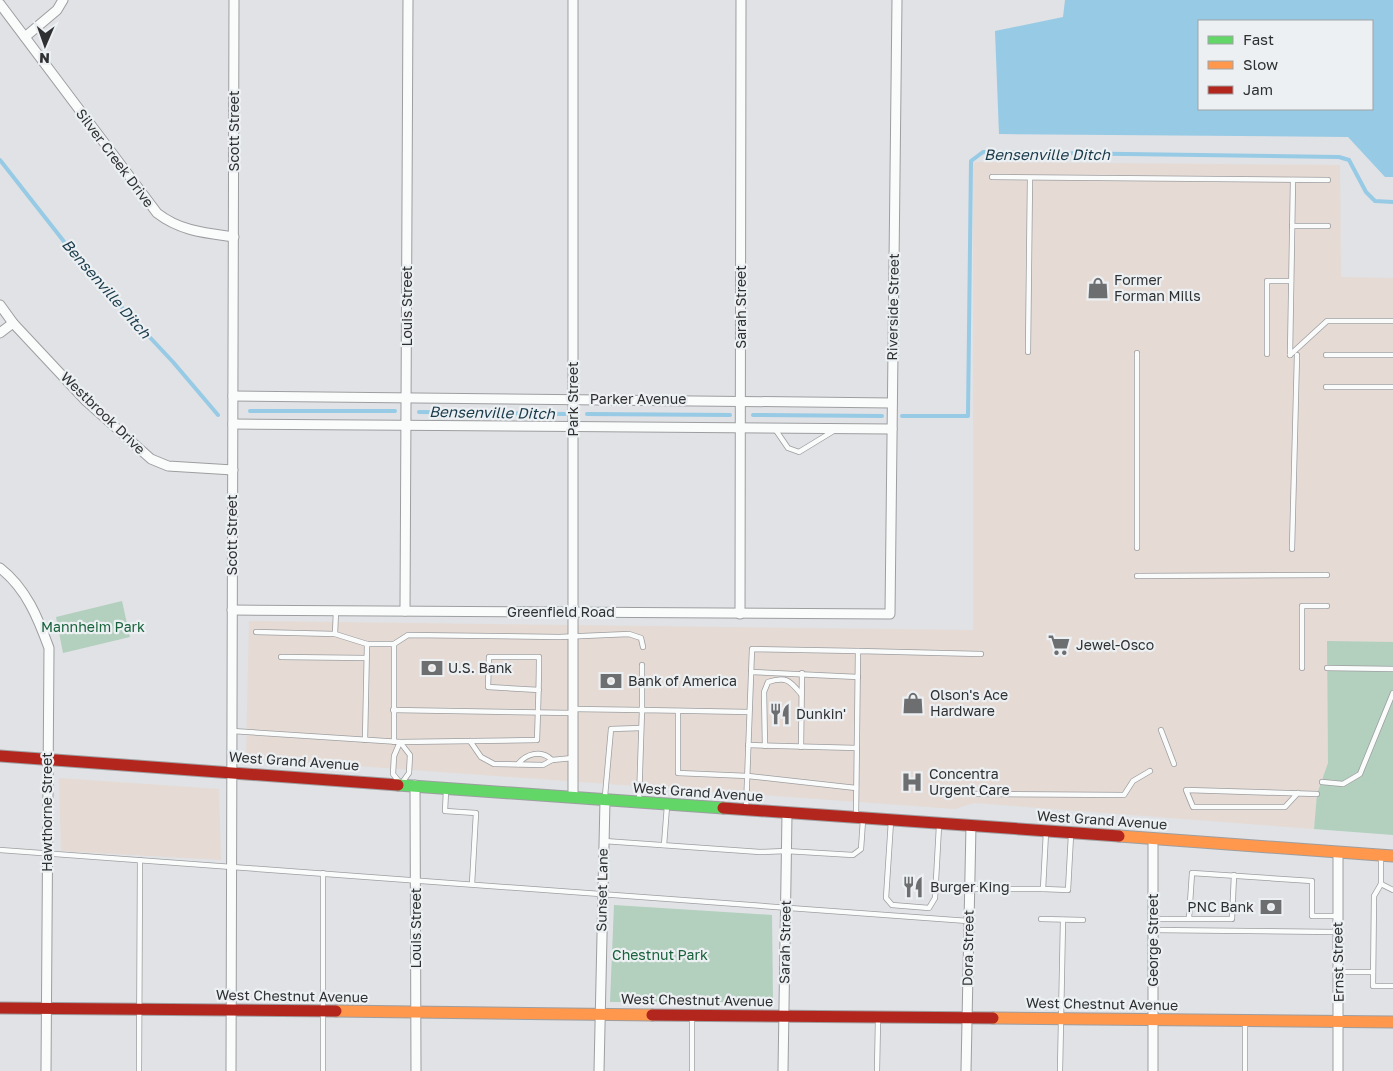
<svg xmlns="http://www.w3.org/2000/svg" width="1393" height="1071" viewBox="0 0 1393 1071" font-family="'Golos Text',sans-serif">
<rect width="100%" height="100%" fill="#e0e2e5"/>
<g fill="#e5dad4">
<polygon points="973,162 1340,165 1341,277 1393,278 1393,642 1327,642 1328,763 1317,794 1314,829 974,803 955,809 246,758 249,621 973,630"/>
<polygon points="59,778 219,789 221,860 61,851"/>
</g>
<g fill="#b3cfbe">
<polygon points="122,601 130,637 63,653 56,617"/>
<polygon points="1327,641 1393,642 1393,835 1314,829 1317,794 1328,763"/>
<polygon points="614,905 772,915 773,1002 610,1002"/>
</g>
<path fill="#97cae5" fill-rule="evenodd" d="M1065,0h328v177h-8l-37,-40 -349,-3 -4,-103 68,-14zM1199,21h173v88h-173z"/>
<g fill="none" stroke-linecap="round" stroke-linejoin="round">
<g stroke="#97cae5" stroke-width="4">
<polyline points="0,160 84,267 173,362 218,415"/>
<polyline points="250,411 395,411"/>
<polyline points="419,412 565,414"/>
<polyline points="587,414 730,415"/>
<polyline points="753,415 882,416"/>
<polyline points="902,416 968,416 971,161 983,152 1339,157 1349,160 1366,192 1375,201 1393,202"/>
</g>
<g stroke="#9d9ea0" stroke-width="6">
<g id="lane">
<polyline points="992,177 1328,180"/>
<polyline points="1292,226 1328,226"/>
<polyline points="1028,352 1030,178"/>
<polyline points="1137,353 1137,548"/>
<polyline points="1267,354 1267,281 1291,281"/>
<polyline points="1290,355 1293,180"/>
<polyline points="1290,355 1327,321 1393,321"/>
<polyline points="1326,355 1393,355"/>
<polyline points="1326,387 1393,387"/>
<polyline points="775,429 788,448 799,452 835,430"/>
<polyline points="1292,549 1297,355"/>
<polyline points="1137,576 1327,575"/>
<polyline points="256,632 335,634 367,644"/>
<polyline points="335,634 336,611"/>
<polyline points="394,644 394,742"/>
<polyline points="281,657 366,658"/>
<polyline points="1302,668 1302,606 1327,606"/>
<polyline points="1327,668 1393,669"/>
<polyline points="751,672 858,677"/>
<polyline points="573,709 642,710 642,665"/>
<polyline points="393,710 573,713"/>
<polyline points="678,711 678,773 748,776 856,788"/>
<polyline points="1161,730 1174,764"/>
<path d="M232,731l168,11 137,-2c1,-28 2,-55 2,-83h-50l-1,30 51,3"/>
<polyline points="365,740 367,644 394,644 408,635 559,637 629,634 641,638 643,647"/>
<polyline points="470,741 481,757 494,764 543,765 552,760 573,758"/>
<polygon points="400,742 410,755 409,773 401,784 393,774 394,756"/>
<polyline points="748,745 857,748"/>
<path d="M765,746l-1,-54 4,-10c19,-6 22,-1 33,12"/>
<polyline points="801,747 802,673"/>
<path d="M518,764c8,-10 23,-15 34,-4"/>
<polyline points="1322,782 1343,784 1360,774 1393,693"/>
<polyline points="446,791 445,811 476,813 472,884"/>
<polyline points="1298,793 1285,807 1193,807 1186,790 1317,794"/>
<polyline points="974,794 1124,795 1133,781 1150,771"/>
<polyline points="605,796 611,729 641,728"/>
<polyline points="639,801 642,710 749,712"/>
<polyline points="746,809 752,649 858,651"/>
<polyline points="856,817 858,651 981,654"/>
<polyline points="891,821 886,898 892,905 929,908 935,898 939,826"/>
<polyline points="1046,832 1043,889 1068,890 1071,835"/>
<polyline points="604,841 760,852 786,851 853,855 861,849 863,820"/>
<polyline points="664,845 667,806"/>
<polyline points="0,850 968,921"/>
<polyline points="1381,857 1381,884 1374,896 1373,986 1393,986"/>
<polyline points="323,873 323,1071"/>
<polyline points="1381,884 1393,890"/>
<polyline points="970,889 1043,889"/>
<polyline points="1189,918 1192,873 1312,881 1312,916 1337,916"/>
<polyline points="1041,919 1083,920"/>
<polyline points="1153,919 1232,919 1234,875"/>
<polyline points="1153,930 1337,932"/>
<polyline points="1338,972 1373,972"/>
<polyline points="139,1071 140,860"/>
<polyline points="692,1071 692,1017"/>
<polyline points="877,1071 878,1020"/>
<polyline points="1060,1071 1063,920"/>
<polyline points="1245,1071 1245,1022"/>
</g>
</g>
<g stroke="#9d9ea0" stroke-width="11">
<g id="street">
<path d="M0,4l157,209c23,18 48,20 77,24"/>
<polyline points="25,37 57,10 63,0"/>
<polyline points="0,305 13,323 86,401 151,459 168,466 233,470"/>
<polyline points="0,333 13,323"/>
<polyline points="233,396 892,403"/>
<polyline points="233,424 892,429"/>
<path d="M0,568c26,20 38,50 49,80l-3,423"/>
<polyline points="232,610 890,614 897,0"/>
<polyline points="405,611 408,0"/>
<polyline points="740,614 741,0"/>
<polyline points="415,785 416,1071"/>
<polyline points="573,797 573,0"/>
<polyline points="231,1071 234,0"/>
<polyline points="599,1071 605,800"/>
<polyline points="783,1071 787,814"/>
<polyline points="966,1071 971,825"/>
<polyline points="1153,1071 1153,838"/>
<polyline points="1338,1071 1338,853"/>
</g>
</g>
<g stroke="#9d9ea0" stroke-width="13">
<polyline id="fast" points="398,785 723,808"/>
</g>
<g stroke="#9d9ea0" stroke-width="13">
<g id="slow">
<polyline points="1119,836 1393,856"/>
<polyline points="336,1011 652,1015"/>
<polyline points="993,1018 1393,1022"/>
</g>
</g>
<g stroke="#9d9ea0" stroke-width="13">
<g id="jam">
<polyline points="0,756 398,785"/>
<polyline points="723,808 1119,836"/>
<polyline points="0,1008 336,1011"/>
<polyline points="652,1015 993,1018"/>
</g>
</g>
<use href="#lane" stroke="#fafbfb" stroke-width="4.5"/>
<use href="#street" stroke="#fafbfb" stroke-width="9"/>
<use href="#fast" stroke="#63d668" stroke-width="11"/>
<use href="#slow" stroke="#ff974d" stroke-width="11"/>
<use href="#jam" stroke="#b3261e" stroke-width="11"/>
</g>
<defs>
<g id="shop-bare" transform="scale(1.725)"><path d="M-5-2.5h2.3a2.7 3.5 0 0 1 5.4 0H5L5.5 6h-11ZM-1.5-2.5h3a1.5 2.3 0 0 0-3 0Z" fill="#6d6e70" stroke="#ecf0f3" stroke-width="2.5" paint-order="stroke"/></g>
<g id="supermarket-bare" transform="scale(1.725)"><path d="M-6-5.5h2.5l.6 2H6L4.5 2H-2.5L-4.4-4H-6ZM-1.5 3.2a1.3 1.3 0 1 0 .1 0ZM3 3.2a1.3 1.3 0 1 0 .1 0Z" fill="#6d6e70" stroke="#ecf0f3" stroke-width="2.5" paint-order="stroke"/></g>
<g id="bank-bare" transform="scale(1.725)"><path d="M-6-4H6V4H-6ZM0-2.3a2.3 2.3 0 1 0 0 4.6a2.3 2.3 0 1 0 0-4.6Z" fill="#6d6e70" stroke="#ecf0f3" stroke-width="2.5" paint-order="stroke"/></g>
<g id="restaurant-bare" transform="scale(1.725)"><path d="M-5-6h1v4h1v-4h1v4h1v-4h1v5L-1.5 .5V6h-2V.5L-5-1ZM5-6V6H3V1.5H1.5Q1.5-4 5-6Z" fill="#6d6e70" stroke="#ecf0f3" stroke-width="2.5" paint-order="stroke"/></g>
<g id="hospital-bare" transform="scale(1.725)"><path d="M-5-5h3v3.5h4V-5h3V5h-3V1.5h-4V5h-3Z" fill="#6d6e70" stroke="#ecf0f3" stroke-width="2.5" paint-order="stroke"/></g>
</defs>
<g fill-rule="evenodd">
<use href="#shop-bare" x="1098" y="288"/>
<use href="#supermarket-bare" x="1059" y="645"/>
<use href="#bank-bare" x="432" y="668"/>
<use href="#bank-bare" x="611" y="681"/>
<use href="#shop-bare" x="913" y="703"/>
<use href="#restaurant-bare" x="780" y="714"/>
<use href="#hospital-bare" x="912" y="782"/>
<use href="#restaurant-bare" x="913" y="887"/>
<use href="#bank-bare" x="1271" y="907"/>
</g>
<g text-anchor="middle" stroke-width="4.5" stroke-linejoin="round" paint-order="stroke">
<g font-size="14" fill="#2f3031" stroke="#ecf0f3">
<text transform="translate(234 131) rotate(-90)" y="5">Scott Street</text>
<text transform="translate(115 158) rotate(53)" y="5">Silver Creek Drive</text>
<text transform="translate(407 306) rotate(-90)" y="5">Louis Street</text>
<text transform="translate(741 307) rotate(-90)" y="5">Sarah Street</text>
<text transform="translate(893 307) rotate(-89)" y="5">Riverside Street</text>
<text transform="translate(573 399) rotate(-90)" y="5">Park Street</text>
<text x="638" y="404">Parker Avenue</text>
<text transform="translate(103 413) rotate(44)" y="5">Westbrook Drive</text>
<text transform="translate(232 535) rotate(-90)" y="5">Scott Street</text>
<text x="561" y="617">Greenfield Road</text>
<text transform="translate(294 761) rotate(4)" y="5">West Grand Avenue</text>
<text transform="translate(698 792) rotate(4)" y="5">West Grand Avenue</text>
<text transform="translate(47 812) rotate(-90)" y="5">Hawthorne Street</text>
<text transform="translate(1102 820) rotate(4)" y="5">West Grand Avenue</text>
<text transform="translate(602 890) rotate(-89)" y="5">Sunset Lane</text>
<text transform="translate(416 928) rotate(-90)" y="5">Louis Street</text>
<text transform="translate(1153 940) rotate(-90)" y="5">George Street</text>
<text transform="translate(785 942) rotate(-89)" y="5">Sarah Street</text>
<text transform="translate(968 948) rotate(-89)" y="5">Dora Street</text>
<text transform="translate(1338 962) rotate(-91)" y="5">Ernst Street</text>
<text transform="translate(292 996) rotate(1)" y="5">West Chestnut Avenue</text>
<text transform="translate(697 1000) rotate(1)" y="5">West Chestnut Avenue</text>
<text transform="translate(1102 1004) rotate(1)" y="5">West Chestnut Avenue</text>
</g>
<g font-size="14" fill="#2f3031" stroke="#ecf0f3" text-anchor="start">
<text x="1114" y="285">Former<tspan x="1114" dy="16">Forman Mills</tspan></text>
<text x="1076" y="650">Jewel-Osco</text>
<text x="448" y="673">U.S. Bank</text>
<text x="628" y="686">Bank of America</text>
<text x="930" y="700">Olson's Ace<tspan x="930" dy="16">Hardware</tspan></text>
<text x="796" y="719">Dunkin'</text>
<text x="929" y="779">Concentra<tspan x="929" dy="16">Urgent Care</tspan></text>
<text x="930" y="892">Burger King</text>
<text x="1254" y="912" text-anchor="end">PNC Bank</text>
</g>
<g font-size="14" fill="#18613a" stroke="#ecf0f3">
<text x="93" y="632">Mannheim Park</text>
<text x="660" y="960">Chestnut Park</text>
</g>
<g font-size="15" font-style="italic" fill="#1a3b4b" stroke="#ecf0f3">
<text x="1047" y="160">Bensenville Ditch</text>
<text transform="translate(106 289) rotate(49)" y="5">Bensenville Ditch</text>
<text transform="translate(492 413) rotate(1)" y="5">Bensenville Ditch</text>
</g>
</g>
<rect x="1198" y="20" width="175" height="90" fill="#ecf0f3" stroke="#a0a3a5"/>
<rect x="1208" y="36" width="25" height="8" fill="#63d668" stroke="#a0a3a5"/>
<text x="1243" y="45" font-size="15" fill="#2f3031">Fast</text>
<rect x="1208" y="61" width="25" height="8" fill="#ff974d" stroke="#a0a3a5"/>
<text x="1243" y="70" font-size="15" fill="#2f3031">Slow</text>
<rect x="1208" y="86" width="25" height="8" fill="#b3261e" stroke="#a0a3a5"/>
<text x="1243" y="95" font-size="15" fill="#2f3031">Jam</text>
<g transform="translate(45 45) rotate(182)" stroke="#ecf0f3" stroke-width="4" paint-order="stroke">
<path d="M0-4L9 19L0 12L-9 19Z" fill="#2f3031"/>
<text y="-8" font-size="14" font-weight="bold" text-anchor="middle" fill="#2f3031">N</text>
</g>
</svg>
